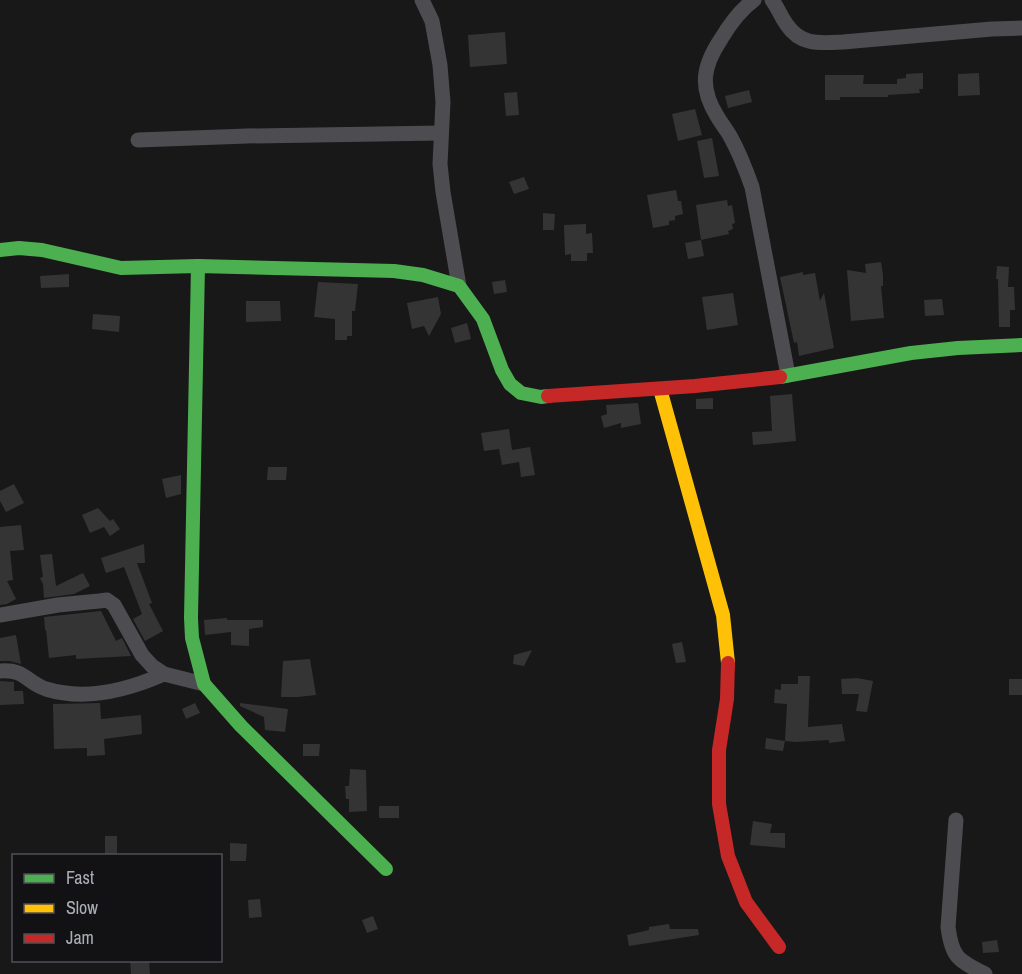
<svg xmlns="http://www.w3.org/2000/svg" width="1022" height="974" viewBox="0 0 1022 974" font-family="'Archivo Narrow',sans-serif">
<rect width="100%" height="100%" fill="#181818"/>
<g fill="#343435">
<polygon points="505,32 507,64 470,67 468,35"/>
<polygon points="923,73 923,89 919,89 920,93 888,95 888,97 840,97 840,100 825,100 825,75 864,75 863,84 897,84 897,79 906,78 906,74"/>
<polygon points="979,73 980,95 958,96 958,74"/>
<polygon points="749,90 752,102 728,108 725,96"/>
<polygon points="517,92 519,115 506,116 504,93"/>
<polygon points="695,109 702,135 678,141 672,114"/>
<polygon points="712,138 719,176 704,178 697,141"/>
<polygon points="524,177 529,189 514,194 509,182"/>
<polygon points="676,190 678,201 681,201 683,214 675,216 675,220 669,221 669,225 653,228 647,195"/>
<polygon points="727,200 728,206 732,205 735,223 732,224 733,229 728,231 729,234 701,240 696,205"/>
<polygon points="543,213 555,214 554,230 543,230"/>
<polygon points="586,224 586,234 592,233 593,253 587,253 587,261 571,261 571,254 565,255 564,225"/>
<polygon points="701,240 704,256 688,259 685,243"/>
<polygon points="881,262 883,275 883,286 881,286 884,318 851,321 847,270 866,273 865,264"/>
<polygon points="997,266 1009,267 1008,287 1014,287 1015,310 1010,310 1010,327 999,327 998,279 996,279"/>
<polygon points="803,272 803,275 815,273 820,301 824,293 834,348 799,356 797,342 794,343 780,277"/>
<polygon points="69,274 69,287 41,288 40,276"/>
<polygon points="505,280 507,292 494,294 492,282"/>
<polygon points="318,282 358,284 355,311 352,311 352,336 347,336 347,340 335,340 335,319 314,317"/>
<polygon points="733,293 738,325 707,330 702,297"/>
<polygon points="438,297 441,314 429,336 424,326 412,329 407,303"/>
<polygon points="942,299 944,315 925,316 924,300"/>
<polygon points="246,301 280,301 281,321 246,322"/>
<polygon points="93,314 120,316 119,332 92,329"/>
<polygon points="467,323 471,339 455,343 451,328"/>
<polygon points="792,394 796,441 753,445 752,432 772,431 770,396"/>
<polygon points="713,398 713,409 696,409 696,399"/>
<polygon points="638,403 641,424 621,428 621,423 604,428 601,416 607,414 606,405"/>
<polygon points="509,429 512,450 530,447 535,475 521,477 519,462 502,465 499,449 484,451 481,433"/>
<polygon points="268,467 287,467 286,480 267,480"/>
<polygon points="181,475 181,494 166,498 162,479"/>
<polygon points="14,484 24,503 6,512 0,501 0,491"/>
<polygon points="98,508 110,521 113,519 120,529 110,536 104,527 90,533 82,515"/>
<polygon points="21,525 24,550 10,551 13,580 7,581 16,599 7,604 0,605 0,527"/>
<polygon points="144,544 145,563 137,563 152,603 149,604 163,631 145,641 133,619 142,614 124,567 106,573 101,558"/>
<polygon points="52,554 56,586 83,573 90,586 74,594 44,598 43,584 40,578 43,577 40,555"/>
<polygon points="101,611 116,641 122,638 131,656 76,659 76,655 49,658 46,630 45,630 44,617"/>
<polygon points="227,618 227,620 263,620 263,627 249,629 249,646 231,645 231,632 205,635 204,620"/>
<polygon points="16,635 21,664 10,661 0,661 0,638"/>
<polygon points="682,642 686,662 676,663 672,644"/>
<polygon points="532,650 524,666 513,664 514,655"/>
<polygon points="310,659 316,695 298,697 281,697 283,661"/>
<polygon points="798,676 810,676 808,727 842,724 845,741 829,743 829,740 796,742 785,741 787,704 774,703 775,689 781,690 781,684 798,684"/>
<polygon points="857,678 873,681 867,712 856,711 859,694 842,694 841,679"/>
<rect x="1009" y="679" width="13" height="16"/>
<polygon points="0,681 14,682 14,691 23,691 24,704 0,705"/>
<polygon points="100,703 101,719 141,715 142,734 104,739 105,755 87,756 87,748 54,749 53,704"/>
<polygon points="195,703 200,713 186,719 182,709"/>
<polygon points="240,703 288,709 285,732 265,730 264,717 240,706"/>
<polygon points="766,738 785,741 783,751 765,749"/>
<polygon points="303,744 320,744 319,756 303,756"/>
<polygon points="350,769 366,770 367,811 349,812 349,799 346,799 345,786 349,786"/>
<rect x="379" y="806" width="20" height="12"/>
<polygon points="753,821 772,824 770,833 785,833 785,848 750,845"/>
<rect x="105" y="836" width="12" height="19"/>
<polygon points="230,843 247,844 246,861 230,861"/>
<polygon points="260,899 262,917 249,918 248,900"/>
<polygon points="373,916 378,929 367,933 362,920"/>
<polygon points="669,924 670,929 698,929 699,935 629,946 627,935 649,930 649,927"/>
<polygon points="997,940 999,952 983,953 982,942"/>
<polygon points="130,960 149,960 150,974 131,974"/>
</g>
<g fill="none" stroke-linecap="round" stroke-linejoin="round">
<g stroke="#4d4d51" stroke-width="15">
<polyline points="422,0 432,21 440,65 443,102 440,164 443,192 459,286"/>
<path d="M754,0c-14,10 -24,24 -33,39 -18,27 -22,48 -4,77 4,7 9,13 13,20 9,16 16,34 22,51l36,188"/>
<path d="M772,0c6,8 9,17 15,25 14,21 34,18 56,17l149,-13 30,-1"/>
<polyline points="138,140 247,136 441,133"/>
<polyline points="0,615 58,605 99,601 107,600 114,605 142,655 152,666 164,674 204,684"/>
<path d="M0,671c26,-2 25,11 46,18 39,12 82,1 118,-15"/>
<path d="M956,820l-8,107c4,31 10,33 37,47"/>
</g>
<g stroke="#4caf50" stroke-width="14">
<polyline points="0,250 19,248 42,250 121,268 198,266 394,271 423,275 459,286 483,319 502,370 510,384 521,393 541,397 548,396"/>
<polyline points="198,266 191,618 192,638 204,684 241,726 386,869"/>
<polyline points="780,377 911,353 958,348 1022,345"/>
</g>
<polyline stroke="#ffc107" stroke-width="14" points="660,389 723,615 728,663"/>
<g stroke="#c62828" stroke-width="14">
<polyline points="548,396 695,386 780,377"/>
<polyline points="728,663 727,699 719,750 719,804 728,856 746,902 779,947"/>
</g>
</g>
<rect x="12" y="854" width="210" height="108" fill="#121214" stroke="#4f5055" stroke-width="1.5"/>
<rect x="24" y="874" width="30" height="9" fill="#4caf50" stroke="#4f5055" stroke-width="1.5"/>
<text x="66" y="884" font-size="18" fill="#abaeb7">Fast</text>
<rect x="24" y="904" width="30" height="9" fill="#ffc107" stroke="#4f5055" stroke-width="1.5"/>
<text x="66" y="914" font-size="18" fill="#abaeb7">Slow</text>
<rect x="24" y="934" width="30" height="9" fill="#c62828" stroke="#4f5055" stroke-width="1.5"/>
<text x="66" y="944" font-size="18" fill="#abaeb7">Jam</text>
</svg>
